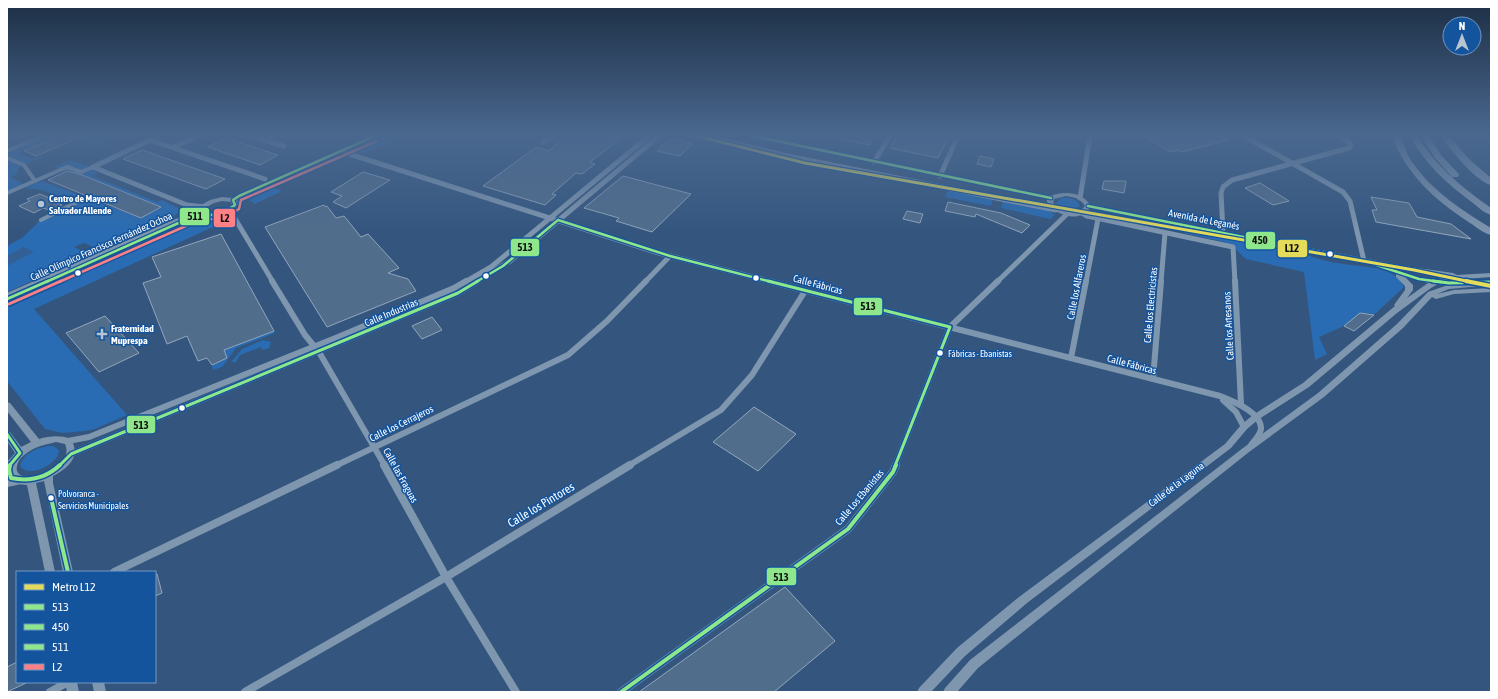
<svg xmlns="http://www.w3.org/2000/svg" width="1498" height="699" viewBox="0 0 1498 699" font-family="'Asap Condensed',sans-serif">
<rect width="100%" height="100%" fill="#34567e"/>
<g fill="#296cb3">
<polygon points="39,136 58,136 18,153 33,159 41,156 44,157 19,167 17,174 11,177 23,184 7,191 7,149"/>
<polygon points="87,136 106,141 95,145 78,140"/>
<polygon points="379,136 404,136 363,154 355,151 359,144"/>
<polygon points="70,160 88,166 88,168 97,172 97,174 92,176 157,202 162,200 178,208 179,212 169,220 101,251 84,243 74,247 91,255 7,292 7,246 22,238 38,223 37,222 76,203 42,190 25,188 42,181 141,218 161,207 69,170 65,172 55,167"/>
<polygon points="274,188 282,191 255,204 249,200"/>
<polygon points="948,190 993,199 991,206 945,197"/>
<path d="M1061,198c7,-1 16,0 19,8l-6,4 -11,-1 -7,-6z"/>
<polygon points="1003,201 1048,210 1055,215 1050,219 1001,208"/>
<polygon points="222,217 226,221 34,309 127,415 95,429 84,431 63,433 45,429 7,381 7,304 197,219"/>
<path d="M1181,230l118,22c15,6 29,10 45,12 18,3 38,2 53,13 3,2 5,7 7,10l-29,27 -14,-1 -17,13 -25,11 8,17 -12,6 -11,-88 -58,-13 -13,-12 -9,-5 -39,-9z"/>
<polygon points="274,331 275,333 236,348 222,367 213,370 212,365 227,358 224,350"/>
<polygon points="263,340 271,342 269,348 263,350 261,347 240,355 236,362 231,362 242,349"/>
<path d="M48,446h5l6,4c1,14 -33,30 -39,15 4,-12 16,-17 28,-19z"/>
</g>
<polygon fill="#336094" points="23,247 34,252 7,266 7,256"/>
<g fill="#516d8c" stroke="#93a6bc">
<polygon points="61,136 83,136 36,156 24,151"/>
<polygon points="568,136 624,136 590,162 595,164 582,174 576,173 552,194 556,195 545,205 483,186 536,147 548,151"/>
<polygon points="841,136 874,136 870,145 840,139"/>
<polygon points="897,136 949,136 938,158 890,148"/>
<polygon points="1144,136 1221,136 1229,140 1182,152 1178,150 1170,152"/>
<polygon points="225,138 241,143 278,155 260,165 208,147"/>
<polygon points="674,139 692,144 680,156 657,151 667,141"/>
<polygon points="142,150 225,179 206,189 123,159"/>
<polygon points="980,156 994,159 991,167 977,164"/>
<polygon points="67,171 82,175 161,207 141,218 48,180"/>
<polygon points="363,172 390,180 346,208 333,202 342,196 331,192"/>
<polygon points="623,176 691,194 652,232 616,221 619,218 584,208"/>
<polygon points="1104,181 1126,181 1124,193 1102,189"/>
<polygon points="1260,183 1289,201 1273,205 1245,188"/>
<polygon points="40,194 59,202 57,203 62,205 52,211 43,208 34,213 19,206 30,201 27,199"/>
<polygon points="1371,197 1409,203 1417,217 1451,224 1471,239 1376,222 1372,210 1377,210"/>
<polygon points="948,202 1001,213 1030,225 1022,233 976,214 975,217 945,211"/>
<polygon points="324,205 325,207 327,206 336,218 344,216 361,237 368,234 399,268 388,273 408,279 416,291 327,327 265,227"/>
<polygon points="907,211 923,214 920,223 903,219"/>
<polygon points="221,234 274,331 224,350 227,358 212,365 207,358 198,361 187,336 167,344 143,283 161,277 152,257"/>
<polygon points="1360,313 1374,315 1354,331 1344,326"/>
<polygon points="105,316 139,353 99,372 66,333"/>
<polygon points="432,317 442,330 422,339 412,326"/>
<polygon points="754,407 796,434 758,471 713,442"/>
<polygon points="155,574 157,574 162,593 155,596"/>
<polygon points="785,587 835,641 774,692 639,692"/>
<polygon points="17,662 17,682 28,682 7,692 7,667"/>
</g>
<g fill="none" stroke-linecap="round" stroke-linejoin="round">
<g stroke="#7f96af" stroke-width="4">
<polyline points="7,151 43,136"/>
<polyline points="7,158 24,165 35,181"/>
<polyline points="7,193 67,167 81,172 93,167"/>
<polyline points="41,220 81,200"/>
</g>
<g stroke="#7f96af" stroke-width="5">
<polyline points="250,136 284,146"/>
<polyline points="706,136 783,155 1056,210"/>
<polyline points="1244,136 1343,192 1350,201 1364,261"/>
<polyline points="265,140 274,136"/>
<polyline points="543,142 553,136"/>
<polyline points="174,147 198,136"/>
<polyline points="340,151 659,253 772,282"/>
<polyline points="874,162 890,136"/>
<polyline points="93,167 150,140 265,179"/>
<polyline points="93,167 187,205 204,207"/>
<polyline points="940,176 958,136"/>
<polyline points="1080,198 1090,136"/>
<polyline points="227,212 231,212 273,282"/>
<polyline points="1082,213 1087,216 1233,247 1235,282"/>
<polyline points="1223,232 1221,193 1223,187 1232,180 1349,148 1351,145 1348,141 1338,136"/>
<polyline points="465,282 491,267 649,136"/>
<polyline points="476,282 510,261 659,136"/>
<polyline points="645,282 670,256"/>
<polyline points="997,282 1067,214"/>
<polyline points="1086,282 1098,219"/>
<polyline points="1161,282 1165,233"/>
</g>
<g stroke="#7f96af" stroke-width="6">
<polyline points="272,281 305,335 319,352 385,466"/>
<path d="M768,281l452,115c12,5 42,16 41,33 -1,6 -6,11 -10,16"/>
<polyline points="1235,281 1241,404"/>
<polyline points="1071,358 1086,281"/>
<polyline points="1153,379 1161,281"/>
<polyline points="1223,400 1236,412 1244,427"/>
<polyline points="68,441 89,437 338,337 454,288 466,281"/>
<polyline points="71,454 458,293 478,281"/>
<polyline points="335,466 568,355 607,321 646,281"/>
<polyline points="628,466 721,410 752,375 805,291"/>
<polyline points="895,466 950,327 998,281"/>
</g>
<g stroke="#7f96af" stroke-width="8">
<polyline points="384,465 446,577 516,692"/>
<polyline points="7,483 16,481"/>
<polyline points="114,572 337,465"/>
<polyline points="50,692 68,682"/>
<polyline points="245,692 446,577 630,465"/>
<polyline points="621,692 848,529 893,472 896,465"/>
</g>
<g fill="#7f96af" fill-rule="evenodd">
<path d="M371,136h7l-137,61 -4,4 1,2c-3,14 -25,15 -36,11l-1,-1 3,-2c11,3 20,1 28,-6l-1,-3 -9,-1 -8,2 -32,17 -175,78v-5l171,-75 32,-18 12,-3 10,1z"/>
<path d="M750,136h9l291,60c14,-5 32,-5 40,9l314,61 49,7 4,2 34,-2v4l-40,3 -13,4 -7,4 -34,25 -88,74 -50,32 -12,10 -16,19 -204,155 -62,53 -34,36h-14l2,-4 38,-40 62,-51 206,-153 16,-19 12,-10 50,-32 92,-77 -1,-1 11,-15v-4l-9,-9v-3l-9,-4 1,-2h3l29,9 15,3 13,-4 -44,-6 -314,-62c-11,16 -35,7 -43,-6v-3l-294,-61zM1066,196c8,1 15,3 19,10 -8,11 -25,6 -32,-4l1,-3zM1405,277l23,6 -21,15 6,-8v-5z"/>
<polygon points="1491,281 1491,285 1449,289 1437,294 1454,290 1491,288 1491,292 1454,294 1436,299 1432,297 1403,328 1324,397 1249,452 1039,619 978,668 957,692 943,692 945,688 970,660 1243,448 1318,393 1397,324 1428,292 1448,285"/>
<path d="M7,402l3,1 29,36c11,-3 21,-4 32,0 10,17 -2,29 -18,37v7l20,89h-10l-19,-91 -8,2 19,89h-10l-18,-87 -11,-1 -9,-5v-17l8,-9 -8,-12v-10l3,1 11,15 10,-5 -24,-31zM56,442l9,2c13,31 -65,48 -45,15 10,-11 22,-14 36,-17z"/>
<polygon points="65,682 77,682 79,692 67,692"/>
<polygon points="92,682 104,682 106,692 94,692"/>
</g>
<g fill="#7e94ae" fill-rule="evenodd">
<path d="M1392,136h8c4,10 8,21 15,30 19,26 48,45 76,62v7c-9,-2 -17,-10 -24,-14 -33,-22 -61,-47 -75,-85z"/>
<path d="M1410,136h8c18,31 44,51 73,72v7c-7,-2 -13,-8 -18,-12 -26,-19 -48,-39 -63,-67z"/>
<polygon points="1421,136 1429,136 1441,155 1458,173 1459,175 1458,177 1452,177 1435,158"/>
<path d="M1441,136h8l20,23 22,19v7c-16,-4 -41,-36 -50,-49z"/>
</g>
<g stroke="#14549d" stroke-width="5">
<polyline id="bus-1-far2" points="476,282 503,266 558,220 670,256 772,282"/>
</g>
<g stroke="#14549d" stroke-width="6">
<g id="bus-1-far1">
<polyline points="768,281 950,327 895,466"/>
<polyline points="7,434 20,453 9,466"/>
<polyline points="59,466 71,454 458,293 478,281"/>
</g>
</g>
<g stroke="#14549d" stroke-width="7">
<g id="bus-1">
<path d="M10,465l-1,5 2,8c19,4 35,0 49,-13"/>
<polyline points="51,498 68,572"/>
<polyline points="621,692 848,529 893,472 896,465"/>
</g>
</g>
<g stroke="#14549d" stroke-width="5">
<g id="bus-2-far1">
<polyline points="753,136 1051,198"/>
<polyline points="1088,206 1364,261 1419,279 1441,282"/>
</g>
</g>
<g stroke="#14549d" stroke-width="6">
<polyline id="bus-2" points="1433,281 1449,283 1491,282"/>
</g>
<g stroke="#14549d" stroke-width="5">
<polyline id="bus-3-far1" points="46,282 183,221 204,213 212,215 223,213 235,205 233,200 239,196 375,136"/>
</g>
<g stroke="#14549d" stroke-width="6">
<polyline id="bus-3" points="7,299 48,281"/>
</g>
<g stroke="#14549d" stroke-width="5">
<path id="bus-4-far1" d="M59,282l145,-64c14,4 23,-1 35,-9l2,-9 136,-59"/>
</g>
<g stroke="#14549d" stroke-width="6">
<polyline id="bus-4" points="9,304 61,281"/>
</g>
<use href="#bus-1-far2" stroke="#8ee78a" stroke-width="2.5"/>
<use href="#bus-1-far1" stroke="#8ee78a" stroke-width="3"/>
<use href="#bus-1" stroke="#8ee78a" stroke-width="4"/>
<use href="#bus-2-far1" stroke="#8ee78a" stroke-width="2.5"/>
<use href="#bus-2" stroke="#8ee78a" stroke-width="3"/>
<use href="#bus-3-far1" stroke="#8ee78a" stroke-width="2.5"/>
<use href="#bus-3" stroke="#8ee78a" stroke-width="3"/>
<use href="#bus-4-far1" stroke="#ff8085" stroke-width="2.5"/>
<use href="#bus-4" stroke="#ff8085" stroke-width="3"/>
<g stroke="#14549d" stroke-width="5.5">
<polyline id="metro-1-far1" points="697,136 805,163 1414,270 1471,282"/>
</g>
<g stroke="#14549d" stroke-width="7">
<polyline id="metro-1" points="1466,281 1491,286"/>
</g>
<use href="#metro-1-far1" stroke="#e4db5a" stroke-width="3"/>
<use href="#metro-1" stroke="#e4db5a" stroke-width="4"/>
</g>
<linearGradient id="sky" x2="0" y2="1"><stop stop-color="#1d2f45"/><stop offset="0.58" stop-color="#4a688f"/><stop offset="1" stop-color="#4a688f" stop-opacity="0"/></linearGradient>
<rect width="1498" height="233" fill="url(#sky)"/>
<g fill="#b8c4d2" stroke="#14549d" stroke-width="1.5">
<circle cx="41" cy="204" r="4"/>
<path d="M100 328h4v4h4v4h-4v4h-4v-4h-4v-4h4z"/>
</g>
<g fill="#fff" stroke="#14549d" stroke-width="1.5">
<circle cx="1330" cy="254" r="3.5"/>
<circle cx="78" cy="273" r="3.5"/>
<circle cx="486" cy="276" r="3.5"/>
<circle cx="756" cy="278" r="3.5"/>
<circle cx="940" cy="353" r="3.5"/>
<circle cx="182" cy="408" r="3.5"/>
<circle cx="51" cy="498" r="3.5"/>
</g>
<g text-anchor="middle" stroke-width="3" stroke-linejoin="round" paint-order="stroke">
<g font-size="9" fill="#fff" stroke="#14549d" text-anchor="start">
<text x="948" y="357">Fábricas - Ebanistas</text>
<text x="58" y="497">Polvoranca -<tspan x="58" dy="12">Servicios Municipales</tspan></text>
</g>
<g font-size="10" font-weight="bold" fill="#fff" stroke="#14549d" text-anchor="start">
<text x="49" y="202">Centro de Mayores<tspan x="49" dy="12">Salvador Allende</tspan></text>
<text x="111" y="332">Fraternidad<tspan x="111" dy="12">Muprespa</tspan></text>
</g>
<g font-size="10" fill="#fff" stroke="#14549d">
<text transform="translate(1204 219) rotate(11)" y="4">Avenida de Leganés</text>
<text transform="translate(101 246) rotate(-24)" y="4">Calle Olímpico Francisco Fernández Ochoa</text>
<text transform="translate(818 284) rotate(15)" y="4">Calle Fábricas</text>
<text transform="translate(1076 287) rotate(-79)" y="4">Calle los Alfareros</text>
<text transform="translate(1150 305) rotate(-85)" y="4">Calle los Electricistas</text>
<text transform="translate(391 312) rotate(-23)" y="4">Calle Industrias</text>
<text transform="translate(1228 326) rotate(-93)" y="4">Calle los Artesanos</text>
<text transform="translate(1132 364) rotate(15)" y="4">Calle Fábricas</text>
<text transform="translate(401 423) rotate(-26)" y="4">Calle los Cerrajeros</text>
<text transform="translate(401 475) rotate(61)" y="4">Calle las Fraguas</text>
<text transform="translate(1176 484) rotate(-37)" y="4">Calle de la Laguna</text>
<text transform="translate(859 497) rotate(-50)" y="4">Calle Los Ebanistas</text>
</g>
<g font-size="12" fill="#fff" stroke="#14549d">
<text transform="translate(541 505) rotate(-31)" y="4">Calle los Pintores</text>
</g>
</g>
<g stroke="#14549d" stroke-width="1.5">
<rect x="179" y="207" width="31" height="19" rx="4" fill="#8ee78a"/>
<rect x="213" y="208" width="23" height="20" rx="4" fill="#ff8085"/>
<rect x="1245" y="231" width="31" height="19" rx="4" fill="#8ee78a"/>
<rect x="510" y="238" width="30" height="19" rx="4" fill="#8ee78a"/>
<rect x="1277" y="239" width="31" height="19" rx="4" fill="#e4db5a"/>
<rect x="853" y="297" width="30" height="19" rx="4" fill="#8ee78a"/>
<rect x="126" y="415" width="30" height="19" rx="4" fill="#8ee78a"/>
<rect x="766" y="567" width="31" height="19" rx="4" fill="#8ee78a"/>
</g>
<g font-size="11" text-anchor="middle" font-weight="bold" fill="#111">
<text x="195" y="220">511</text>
<text x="225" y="222">L2</text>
<text x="1260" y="244">450</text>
<text x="525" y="251">513</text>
<text x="1292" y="252">L12</text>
<text x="868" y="310">513</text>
<text x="141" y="429">513</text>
<text x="781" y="581">513</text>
</g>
<rect width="1498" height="699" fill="none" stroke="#ffffff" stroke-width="16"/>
<rect x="16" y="571" width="140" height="112" fill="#14549d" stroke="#7298c4"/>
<rect x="24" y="584" width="20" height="6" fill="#e4db5a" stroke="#7298c4"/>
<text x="52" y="591" font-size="12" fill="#ffffff">Metro L12</text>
<rect x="24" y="604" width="20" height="6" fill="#8ee78a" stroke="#7298c4"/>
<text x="52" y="611" font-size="12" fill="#ffffff">513</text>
<rect x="24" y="624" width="20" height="6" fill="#8ee78a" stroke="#7298c4"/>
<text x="52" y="631" font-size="12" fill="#ffffff">450</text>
<rect x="24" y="644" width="20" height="6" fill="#8ee78a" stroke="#7298c4"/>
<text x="52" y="651" font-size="12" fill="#ffffff">511</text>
<rect x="24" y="664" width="20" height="6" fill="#ff8085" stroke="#7298c4"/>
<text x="52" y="671" font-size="12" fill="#ffffff">L2</text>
<g transform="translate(1462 36)"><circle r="19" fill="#14549d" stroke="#7298c4"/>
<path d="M0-3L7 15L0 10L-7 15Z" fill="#b8c4d2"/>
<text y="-6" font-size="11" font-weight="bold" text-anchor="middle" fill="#ffffff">N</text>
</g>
</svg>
